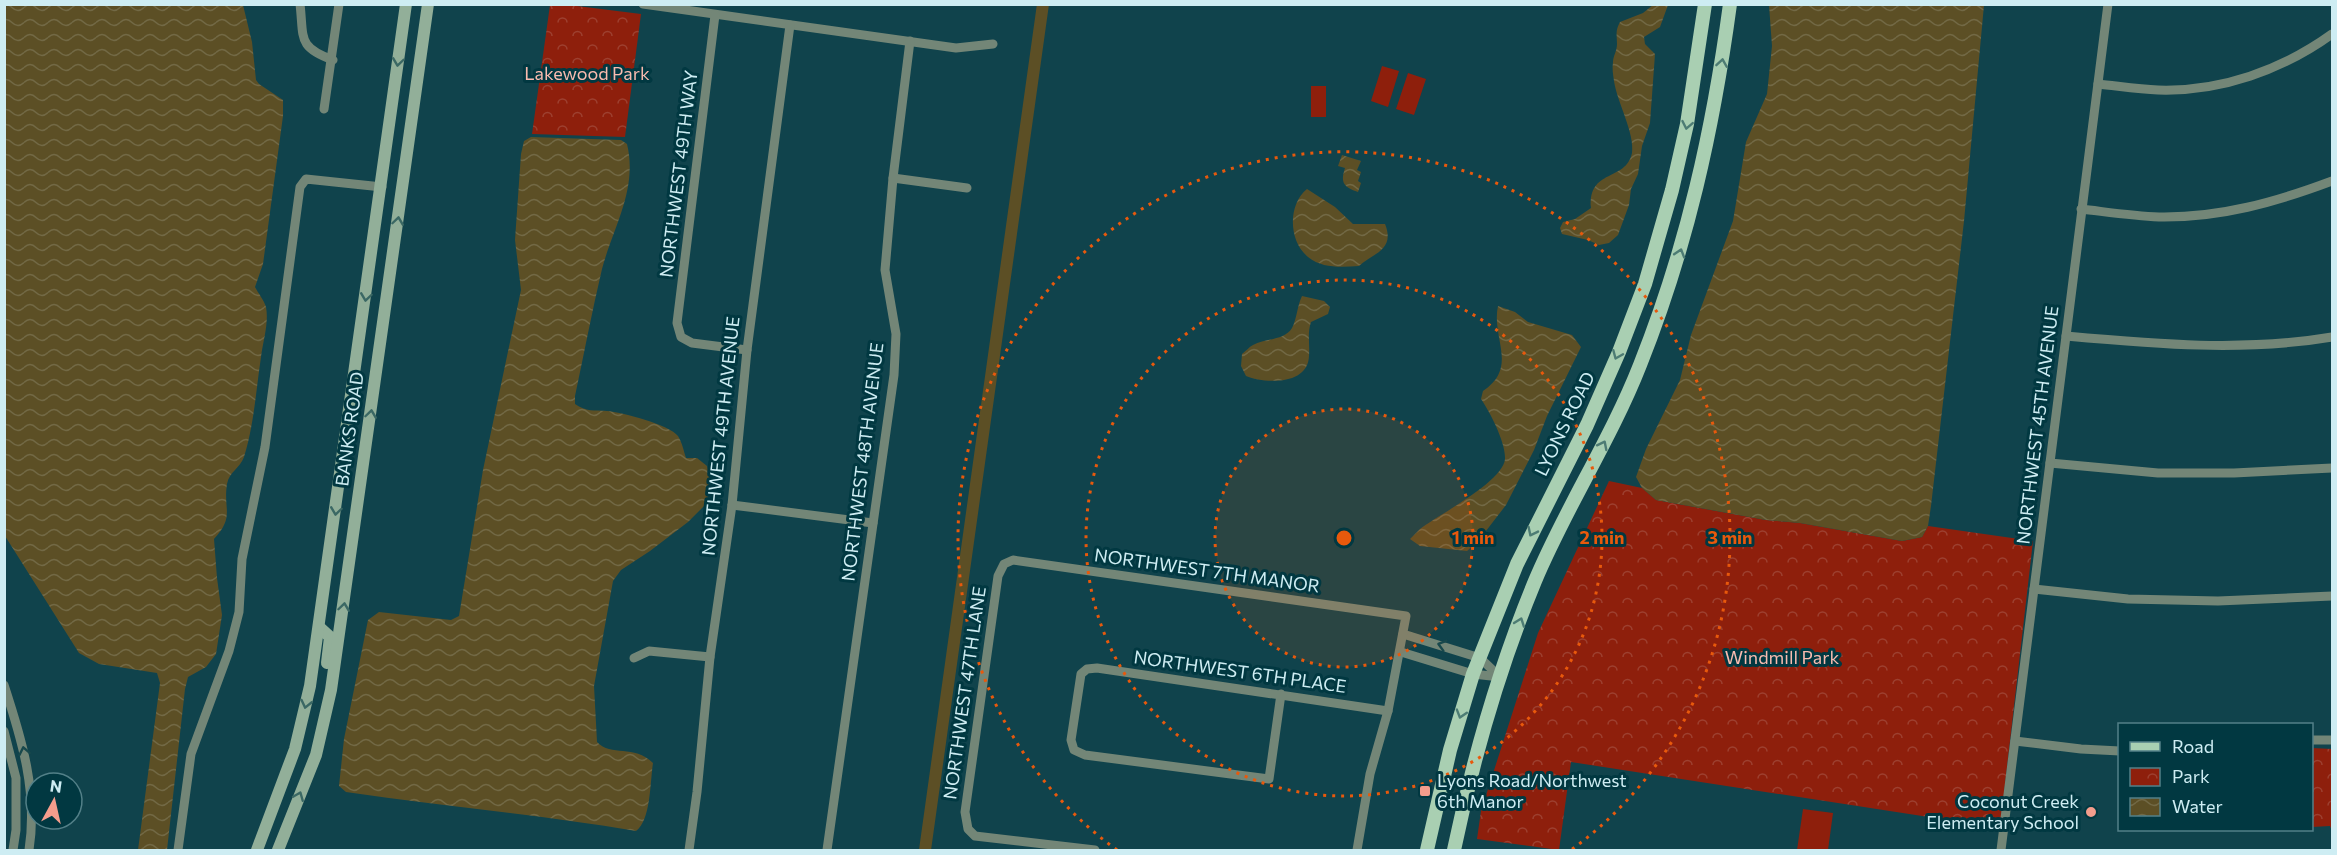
<svg xmlns="http://www.w3.org/2000/svg" width="2337" height="855" viewBox="0 0 2337 855" font-family="Commissioner,sans-serif">
<defs>
<pattern id="park-crowns" width="20" height="18" patternUnits="userSpaceOnUse" patternTransform="scale(1.5)"><rect width="20" height="18" fill="#8e1f0c"/><path d="M2 6a3 3 0 1 1 6 0M12 15a3 3 0 1 1 6 0" fill="none" stroke="#9d4030"/></pattern>
<pattern id="water-waves" width="16" height="10" patternUnits="userSpaceOnUse" patternTransform="scale(1.5)"><rect width="16" height="10" fill="#5c4f25"/><path d="M0 5q4-4 8 0t8 0" fill="none" stroke="#726945"/></pattern>
</defs>
<rect width="100%" height="100%" fill="#10434c"/>
<g fill="#8e1f0c">
<polygon points="1382,66 1399,71 1388,107 1371,101"/>
<polygon points="1408,73 1426,79 1414,115 1396,109"/>
<rect x="1311" y="86" width="15" height="31"/>
<polygon points="1803,809 1833,813 1828,850 1797,850"/>
</g>
<g fill="url(#park-crowns)">
<polygon points="550,5 569,5 641,14 625,137 532,134"/>
<polygon points="1609,481 1642,488 1656,500 1766,520 1800,523 1902,541 1922,537 1928,526 2033,541 2000,828 1571,762 1559,850 1477,839 1481,811 1538,633"/>
<polygon points="2312,748 2332,749 2332,831 2330,826 2312,827"/>
</g>
<g fill="url(#water-waves)">
<path d="M4,5h239l9,37 4,38 3,4 24,16v16l-20,148 -8,23c3,6 9,13 11,20 3,16 -3,34 -5,50 -5,33 -7,68 -17,100 -4,11 -15,15 -17,27 -4,26 8,32 -13,55l3,39 5,37 -6,39 -10,13 -18,10 -3,12 -18,161h-29l22,-167 -3,-10 -58,-9 -20,-11 -74,-117z"/>
<path d="M1653,5h15l-8,22 -16,10 1,7 10,10 -5,69 -8,23 -4,28 -7,15 -2,16 -11,30 -9,8 -10,2 -11,-5 -26,-6 -2,-6 3,-6 12,-3 16,-11c-3,-40 35,-26 41,-55 3,-20 -15,-51 -18,-72 -1,-6 -2,-13 -1,-19 0,-6 4,-11 4,-18 0,-9 -2,-13 3,-22l23,-9z"/>
<polygon points="1769,5 1984,5 1964,221 1931,506 1928,526 1922,537 1902,541 1800,523 1766,520 1656,500 1642,488 1636,477 1646,449 1680,380 1691,335 1733,221 1746,142 1767,94 1772,46"/>
<path d="M531,137l90,3 6,4c11,45 -14,83 -25,125 -10,42 -18,85 -27,127v8c11,8 19,6 32,7 14,1 63,14 71,25 4,6 6,16 8,22h11l10,8 3,12 -3,25 -19,19 -38,29 -29,19 -8,11 -19,105 3,56c14,15 37,2 56,21 -3,19 -2,57 -17,68 -96,-16 -193,-25 -290,-39l-7,-6 5,-47 24,-119 11,-8 72,8 8,-4 24,-146 38,-180 -6,-50 6,-86 3,-13z"/>
<path d="M1342,155l19,6 -4,9 4,2 -3,9 3,2 -3,9c-14,-5 -18,-9 -13,-24l-7,-2z"/>
<path d="M1307,189l28,18 18,17h32c11,27 -14,30 -26,42 -17,1 -36,3 -51,-9 -20,-16 -20,-53 -1,-68z"/>
<path d="M1302,296l22,5 6,6 -2,7 -17,8c-4,12 -1,21 -2,34 -1,29 -43,28 -63,20l-5,-10 1,-12c4,-3 7,-7 11,-9 12,-7 31,-4 39,-17 5,-9 5,-22 10,-32z"/>
<path d="M1498,306l17,6 13,10 44,13 9,12 -34,69 -13,34 -28,55 -27,35 -12,11 -47,-5 -10,-7 10,-10c18,-14 83,-47 85,-70 1,-16 -15,-47 -24,-60l2,-8c36,-24 8,-53 15,-85z"/>
</g>
<g fill="none" stroke-linecap="round" stroke-linejoin="round">
<polyline stroke="#5c4f25" stroke-width="12" points="925,850 1043,4"/>
<g stroke="#738677" stroke-width="9">
<path d="M300,4c4,34 -3,43 33,56"/>
<polyline points="643,4 956,48 993,44"/>
<polyline points="715,15 677,323 681,337 692,343 747,350"/>
<path d="M2098,84c20,2 40,5 60,6 63,2 124,-20 174,-56"/>
<polyline points="324,109 339,4"/>
<polyline points="893,178 967,188"/>
<path d="M2081,209c26,3 52,7 78,8 61,1 117,-15 173,-36"/>
<path d="M2066,336c89,8 178,16 266,1"/>
<polyline points="2050,463 2158,473 2234,473 2332,468"/>
<polyline points="732,505 873,523"/>
<polyline points="2034,589 2128,599 2218,601 2332,596"/>
<polyline points="1403,634 1480,658 1500,677"/>
<polyline points="1401,652 1473,674 1500,677"/>
<polyline points="634,658 649,651 710,657"/>
<path d="M4,685c18,55 34,107 25,165"/>
<polyline points="1281,694 1269,779 1085,755 1074,750 1071,740 1081,674 1087,669 1097,668 1388,711"/>
<polyline points="4,731 16,778 16,830 13,850"/>
<polyline points="2312,740 2332,740"/>
<polyline points="2015,741 2081,749 2120,751"/>
<polyline points="178,850 191,754 229,651 239,612 242,559 265,447 300,187 306,179 382,187"/>
<polyline points="689,850 697,792 710,657 732,505 747,350 790,25"/>
<polyline points="827,850 894,375 896,334 885,270 893,178 910,41"/>
<polyline points="1095,850 975,836 968,829 965,812 998,576 1004,564 1013,560 1406,616 1388,711 1370,774 1357,850"/>
<polyline points="2001,850 2108,4"/>
</g>
<g stroke="#92af99" stroke-width="12">
<polyline points="319,627 330,637 327,663"/>
<polyline points="257,850 295,749 310,686 406,4"/>
<polyline points="278,850 316,755 331,690 428,4"/>
</g>
<g stroke="#a9cfb2" stroke-width="14">
<polyline points="1427,850 1450,750 1473,674 1517,564 1587,425 1619,352 1645,284 1672,190 1687,124 1705,4"/>
<path d="M1454,850c19,-91 45,-182 81,-269 31,-74 76,-142 105,-216 47,-118 73,-235 90,-361"/>
</g>
</g>
<defs><path id="oneway-chevron" d="M-2-3.5L2.5 0L-2 3.5" fill="none" stroke-width="1.6" stroke-linecap="round" stroke-linejoin="round" transform="scale(1.5)"/></defs>
<g stroke="#3b6864">
<use href="#oneway-chevron" transform="translate(398 62) rotate(98)"/>
<use href="#oneway-chevron" transform="translate(398 221) rotate(-82)"/>
<use href="#oneway-chevron" transform="translate(366 297) rotate(98)"/>
<use href="#oneway-chevron" transform="translate(371 414) rotate(-82)"/>
<use href="#oneway-chevron" transform="translate(336 511) rotate(98)"/>
<use href="#oneway-chevron" transform="translate(344 607) rotate(-82)"/>
<use href="#oneway-chevron" transform="translate(306 704) rotate(103)"/>
<use href="#oneway-chevron" transform="translate(299 796) rotate(-68)"/>
</g>
<g stroke="#4d7c74">
<use href="#oneway-chevron" transform="translate(1722 63) rotate(-81)"/>
<use href="#oneway-chevron" transform="translate(1687 125) rotate(101)"/>
<use href="#oneway-chevron" transform="translate(1680 253) rotate(-73)"/>
<use href="#oneway-chevron" transform="translate(1617 355) rotate(113)"/>
<use href="#oneway-chevron" transform="translate(1603 445) rotate(-63)"/>
<use href="#oneway-chevron" transform="translate(1532 532) rotate(116)"/>
<use href="#oneway-chevron" transform="translate(1520 622) rotate(-70)"/>
<use href="#oneway-chevron" transform="translate(1461 714) rotate(107)"/>
</g>
<g stroke="#18484c">
<use href="#oneway-chevron" transform="translate(1442 645) rotate(-164)"/>
<use href="#oneway-chevron" transform="translate(24 751) rotate(-101)"/>
</g>
<circle cx="1344" cy="538" r="129" fill="#e8590c" fill-opacity=".12"/>
<g fill="none" stroke="#e8590c" stroke-width="3" stroke-dasharray="3 6">
<circle cx="1344" cy="538" r="129"/>
<circle cx="1344" cy="538" r="258"/>
<path d="M1117 850A386 386 0 1 1 1571 850"/>
</g>
<g fill="#f49d8c" stroke="#013841" stroke-width="2">
<rect x="1419" y="785" width="12" height="12" rx="3"/>
<circle cx="2091" cy="812" r="6"/>
</g>
<g text-anchor="middle" stroke-width="6" stroke-linejoin="round" paint-order="stroke">
<g font-size="18" fill="#f8bbaf" stroke="#013841">
<text x="587" y="80">Lakewood Park</text>
<text x="1782" y="664">Windmill Park</text>
</g>
<g font-size="18" fill="#ceedf3" stroke="#013841">
<text transform="translate(679 174) rotate(-83)" y="6">NORTHWEST 49TH WAY</text>
<text transform="translate(1565 424) rotate(-64)" y="6">LYONS ROAD</text>
<text transform="translate(2038 425) rotate(-83)" y="6">NORTHWEST 45TH AVENUE</text>
<text transform="translate(350 429) rotate(-82)" y="6">BANKS ROAD</text>
<text transform="translate(721 436) rotate(-84)" y="6">NORTHWEST 49TH AVENUE</text>
<text transform="translate(863 462) rotate(-83)" y="6">NORTHWEST 48TH AVENUE</text>
<text transform="translate(1207 571) rotate(8)" y="6">NORTHWEST 7TH MANOR</text>
<text transform="translate(1240 672) rotate(8)" y="6">NORTHWEST 6TH PLACE</text>
<text transform="translate(965 693) rotate(-82)" y="6">NORTHWEST 47TH LANE</text>
</g>
<g font-size="18" fill="#ceedf3" stroke="#013841" text-anchor="start">
<text x="1437" y="787">Lyons Road/Northwest<tspan x="1437" dy="21">6th Manor</tspan></text>
<text x="2079" y="808" text-anchor="end">Coconut Creek<tspan x="2079" dy="21">Elementary School</tspan></text>
</g>
</g>
<circle cx="1344" cy="538" r="9" fill="#e8590c" stroke="#013841" stroke-width="3"/>
<g font-size="18" text-anchor="middle" font-weight="bold" fill="#e8590c" stroke="#013841" stroke-width="6" stroke-linejoin="round" paint-order="stroke">
<text x="1473" y="544">1 min</text>
<text x="1602" y="544">2 min</text>
<text x="1730" y="544">3 min</text>
</g>
<rect width="2337" height="855" fill="none" stroke="#ceedf3" stroke-width="12"/>
<rect x="2118" y="723" width="195" height="108" fill="#013841" stroke="#538088" stroke-width="1.5"/>
<rect x="2130" y="742" width="30" height="9" fill="#a9cfb2" stroke="#538088" stroke-width="1.5"/>
<text x="2172" y="753" font-size="18" fill="#ceedf3">Road</text>
<rect x="2130" y="768" width="30" height="18" fill="url(#park-crowns)" stroke="#538088" stroke-width="1.5"/>
<text x="2172" y="783" font-size="18" fill="#ceedf3">Park</text>
<rect x="2130" y="798" width="30" height="18" fill="url(#water-waves)" stroke="#538088" stroke-width="1.5"/>
<text x="2172" y="813" font-size="18" fill="#ceedf3">Water</text>
<g transform="translate(54 801) rotate(8)"><circle r="28" fill="#013841" stroke="#538088" stroke-width="1.5"/>
<path d="M0-4.5L10 22L0 15L-10 22Z" fill="#f49d8c"/>
<text y="-9" font-size="16" font-weight="bold" text-anchor="middle" fill="#ceedf3">N</text>
</g>
</svg>
